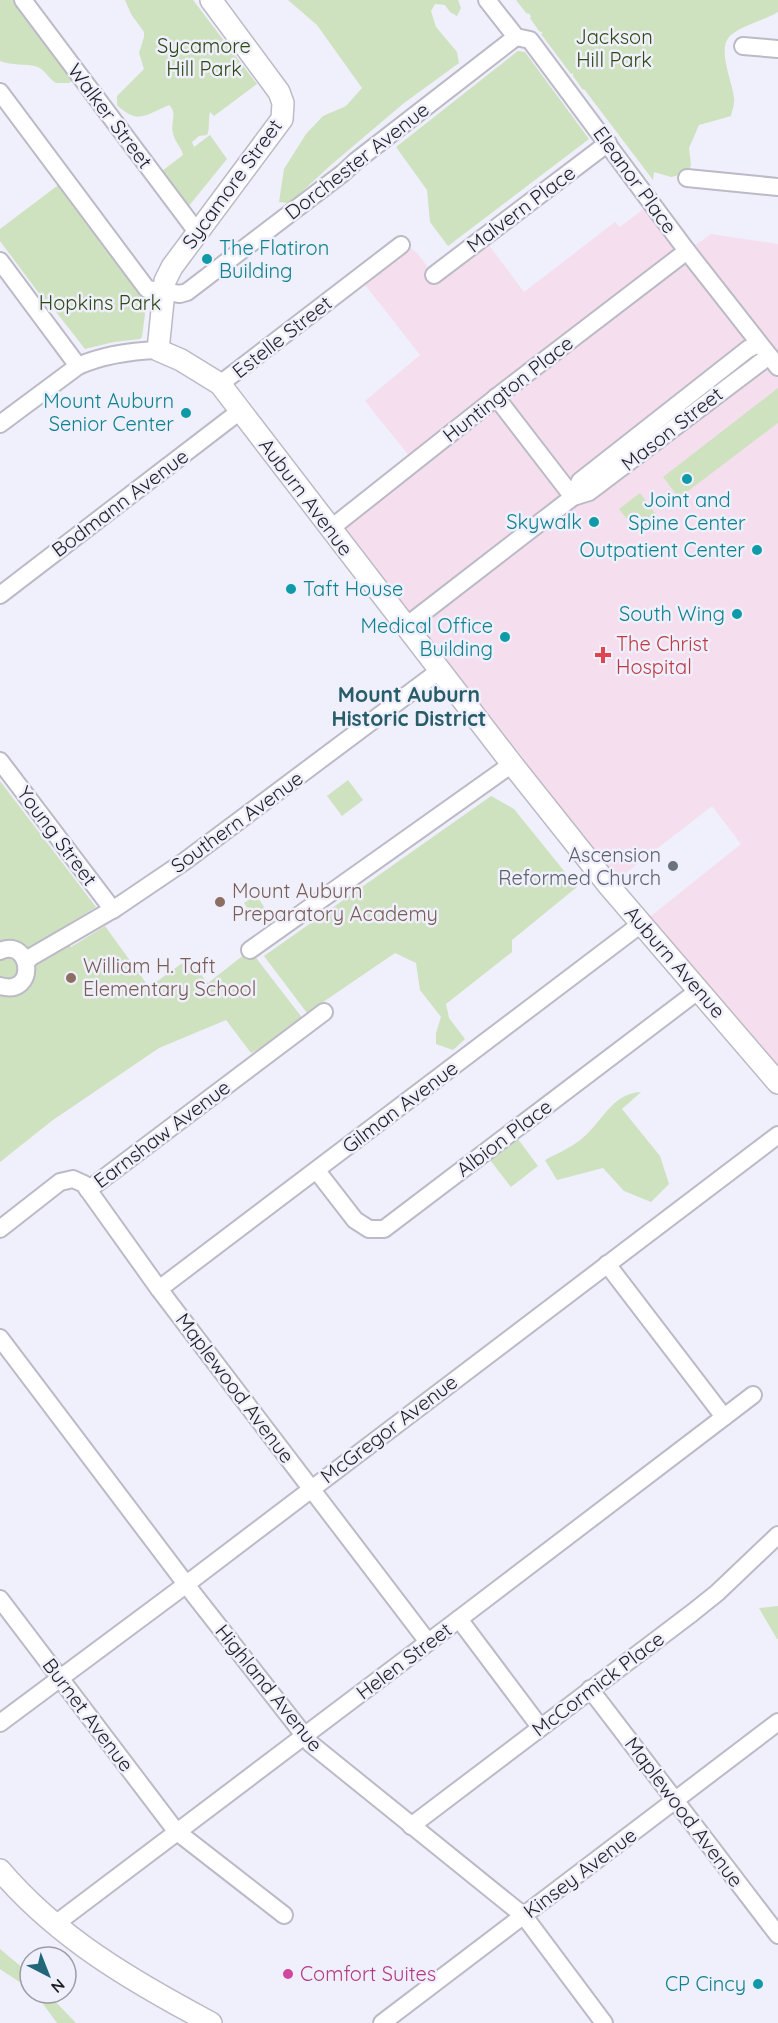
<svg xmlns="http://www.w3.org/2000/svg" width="778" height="2023" viewBox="0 0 778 2023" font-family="Quicksand,sans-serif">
<rect width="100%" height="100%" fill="#f0effc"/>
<polygon fill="#f5dfee" points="651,203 687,251 711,234 778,244 778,1083 641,924 741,844 712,806 609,886 330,529 414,462 365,401 420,355 359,277 401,245 411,248 417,253 434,275 483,237 524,292 615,222 620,227"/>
<g fill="#cee2c0">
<path d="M0,0h16l57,80 -4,3h-13c-7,-4 -11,-13 -18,-16 -13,-4 -26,-1 -38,-6z"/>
<path d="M125,0h68l64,84 -43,32 -4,-4c-2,8 0,18 -3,23l-8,1 -7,6 2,5 16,-12 17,24 -39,48 -26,-36 21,-16c-2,-9 -9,-14 -10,-22 -3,-11 5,-20 -4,-28 -24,10 -31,20 -52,0v-9l27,-27 -5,-16 5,-16v-5l-13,-18z"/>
<polygon points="288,0 458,0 461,8 457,16 450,12 445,5 435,4 431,11 436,27 457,52 459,63 404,103 332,164 295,198 288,203 279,202 284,169 306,134 323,116 346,106 362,88 317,25"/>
<path d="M516,0h262v12c-15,9 -33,12 -47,23 -15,13 1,45 3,63 1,6 -2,12 -3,18l-32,9 -10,23 2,17 -3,8 -17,4 -17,-5 -1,8 -69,-91 -1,1 -10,-14v-3l-2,1 -30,-40 2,-1 -4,-2 -9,-13 1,-2 -3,-3 -1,1z"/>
<polygon points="518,51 525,52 589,139 448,246 430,222 427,190 396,147"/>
<polygon points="61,183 147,298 142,337 140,339 114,342 85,349 46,299 44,300 0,241 0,229"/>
<polygon points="778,388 778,423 679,498 663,477"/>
<polygon points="640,493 657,516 637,532 619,509"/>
<polygon points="348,780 363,800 342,816 327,796"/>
<polygon points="0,781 96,907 60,929 71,947 105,926 149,987 188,959 208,983 250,950 307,1024 251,1053 226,1020 159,1048 53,1120 0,1162"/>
<polygon points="491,796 514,809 577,887 512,940 512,952 446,1004 449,1018 465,1039 453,1050 436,1044 436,1033 441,1017 420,990 416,963 395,953 307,1013 264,956"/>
<polygon points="256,895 269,914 257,923 244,903"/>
<path d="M641,1092l-19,17 38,47 9,28 -18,18 -27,-11 -21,-23 -46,12 -12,-20c13,-7 30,-14 41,-25 18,-17 28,-42 55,-43z"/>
<polygon points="518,1139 538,1166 511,1187 490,1160"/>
<polygon points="778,1606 778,1639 777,1639 759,1608"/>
<polygon points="0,1949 30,1974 30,1989 0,1969"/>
<polygon points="35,1993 47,1993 76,2023 57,2023"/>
</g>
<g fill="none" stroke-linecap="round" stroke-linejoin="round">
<g stroke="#bcbac6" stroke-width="20">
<g id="minor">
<polyline points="23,0 197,232"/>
<polyline points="487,0 516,37 530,40 687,251 778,367"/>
<polyline points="743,46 778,49"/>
<polyline points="0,92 147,289 180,294 187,292 343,173 356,161 516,37"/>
<polyline points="687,178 778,187"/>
<polyline points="0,261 78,366"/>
<polyline points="434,275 608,143"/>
<polyline points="220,384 401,245"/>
<polyline points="496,397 573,497"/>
<path d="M0,424l78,-58c25,-11 52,-15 80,-16"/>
<polyline points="573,497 580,481 748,349 758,344"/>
<polyline points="330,529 508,388 687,251"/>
<polyline points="0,595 240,411"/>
<polyline points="406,626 573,497 589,492 769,356"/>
<polyline points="0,761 113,910"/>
<polyline points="250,950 512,764"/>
<path d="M0,951c32,-14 38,46 0,35"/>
<polyline points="26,962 31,957 117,907 185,861 439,671"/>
<polyline points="317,1171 355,1220 369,1229 384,1229 699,990"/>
<polyline points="88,1190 324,1012"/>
<polyline points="0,1229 60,1182 73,1179 84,1184 159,1289 428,1642"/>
<polyline points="607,1264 724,1417"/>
<polyline points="159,1289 641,924"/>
<polyline points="0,1338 195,1596 311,1744 524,1916 604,2023"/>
<polyline points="0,1599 176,1831 284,1915"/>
<polyline points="459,1619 540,1727"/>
<polyline points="590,1689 778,1935"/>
<polyline points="0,1723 176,1592 778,1135"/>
<polyline points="411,1826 692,1613 717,1593 778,1535"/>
<polyline points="54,1925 459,1619 753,1395"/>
<polyline points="382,2023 778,1722"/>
</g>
</g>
<g stroke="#bcbac6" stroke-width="24">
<g id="major">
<polyline points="211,0 279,92 283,103 282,119 172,267 165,281 158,350 181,360 220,384 512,764 609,886 778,1083"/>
<path d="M0,1870c58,68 132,111 211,153"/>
</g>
</g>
<use href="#minor" stroke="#fff" stroke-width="16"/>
<use href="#major" stroke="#fff" stroke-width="21"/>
</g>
<g fill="#0f9aa8" stroke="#f0effc" stroke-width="2">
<circle cx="207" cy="259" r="6"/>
<circle cx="186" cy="413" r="6"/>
<circle cx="687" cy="479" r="6"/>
<circle cx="594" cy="522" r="6"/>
<circle cx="757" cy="550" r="6"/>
<circle cx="291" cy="589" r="6"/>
<circle cx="737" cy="614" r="6"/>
<circle cx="505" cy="637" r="6"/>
<circle cx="758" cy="1984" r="6"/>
</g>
<path fill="#e0444e" stroke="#f0effc" stroke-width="2" d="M600 646h6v6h6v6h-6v6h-6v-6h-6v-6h6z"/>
<circle fill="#6b7280" stroke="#f0effc" stroke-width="2" cx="673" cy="866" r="6"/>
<g fill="#8d6e63" stroke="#f0effc" stroke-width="2">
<circle cx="220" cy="902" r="6"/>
<circle cx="71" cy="978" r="6"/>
</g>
<circle fill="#d1479c" stroke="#f0effc" stroke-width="2" cx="288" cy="1974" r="6"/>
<g text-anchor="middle" stroke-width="5" stroke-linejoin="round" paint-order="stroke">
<g font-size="20" fill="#2e4a14" stroke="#f0effc">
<text x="614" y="44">Jackson<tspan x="614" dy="23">Hill Park</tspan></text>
<text x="204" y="53">Sycamore<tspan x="204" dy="23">Hill Park</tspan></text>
<text x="100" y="310">Hopkins Park</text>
</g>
<g font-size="20" fill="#1f1f23" stroke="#f0effc">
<text transform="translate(110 116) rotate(53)" y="7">Walker Street</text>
<text transform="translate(357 161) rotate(-38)" y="7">Dorchester Avenue</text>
<text transform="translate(635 180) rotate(54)" y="7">Eleanor Place</text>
<text transform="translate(232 184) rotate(-54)" y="7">Sycamore Street</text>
<text transform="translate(521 209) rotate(-37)" y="7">Malvern Place</text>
<text transform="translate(282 337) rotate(-38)" y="7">Estelle Street</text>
<text transform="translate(508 389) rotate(-38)" y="7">Huntington Place</text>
<text transform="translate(672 429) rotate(-38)" y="7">Mason Street</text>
<text transform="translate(306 497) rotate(53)" y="7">Auburn Avenue</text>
<text transform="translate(120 503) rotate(-37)" y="7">Bodmann Avenue</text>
<text transform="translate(237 822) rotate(-36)" y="7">Southern Avenue</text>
<text transform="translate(57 836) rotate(53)" y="7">Young Street</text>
<text transform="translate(675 962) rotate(49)" y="7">Auburn Avenue</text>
<text transform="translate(400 1107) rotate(-37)" y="7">Gilman Avenue</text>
<text transform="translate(162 1134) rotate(-37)" y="7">Earnshaw Avenue</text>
<text transform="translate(504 1138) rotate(-37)" y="7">Albion Place</text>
<text transform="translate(235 1388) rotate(53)" y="7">Maplewood Avenue</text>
<text transform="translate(389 1429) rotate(-37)" y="7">McGregor Avenue</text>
<text transform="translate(404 1661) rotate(-37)" y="7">Helen Street</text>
<text transform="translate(598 1684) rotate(-37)" y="7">McCormick Place</text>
<text transform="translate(269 1688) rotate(51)" y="7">Highland Avenue</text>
<text transform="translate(88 1715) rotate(53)" y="7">Burnet Avenue</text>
<text transform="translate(684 1812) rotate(53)" y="7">Maplewood Avenue</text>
<text transform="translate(580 1873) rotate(-37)" y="7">Kinsey Avenue</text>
</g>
<g font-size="20" fill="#0d838f" stroke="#f0effc" text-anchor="end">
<text x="219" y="255" text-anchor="start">The Flatiron<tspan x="219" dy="23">Building</tspan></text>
<text x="174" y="408">Mount Auburn<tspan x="174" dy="23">Senior Center</tspan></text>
<text x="687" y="507" text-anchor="middle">Joint and<tspan x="687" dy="23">Spine Center</tspan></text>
<text x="582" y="529">Skywalk</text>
<text x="745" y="557">Outpatient Center</text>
<text x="303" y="596" text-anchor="start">Taft House</text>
<text x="725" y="621">South Wing</text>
<text x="493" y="633">Medical Office<tspan x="493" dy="23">Building</tspan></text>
<text x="746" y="1991">CP Cincy</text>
</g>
<g font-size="20" fill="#be3a42" stroke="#f0effc" text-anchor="start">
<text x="616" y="651">The Christ<tspan x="616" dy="23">Hospital</tspan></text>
</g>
<g font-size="20" fill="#5b616d" stroke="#f0effc" text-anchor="end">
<text x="661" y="862">Ascension<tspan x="661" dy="23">Reformed Church</tspan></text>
</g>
<g font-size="20" fill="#785e54" stroke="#f0effc" text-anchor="start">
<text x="232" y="898">Mount Auburn<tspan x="232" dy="23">Preparatory Academy</tspan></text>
<text x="83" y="973">William H. Taft<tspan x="83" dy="23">Elementary School</tspan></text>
</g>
<g font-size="20" fill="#b23c85" stroke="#f0effc" text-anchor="start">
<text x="300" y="1981">Comfort Suites</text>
</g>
<g font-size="21" font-weight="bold" fill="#275d69" stroke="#f0effc">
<text x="409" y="702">Mount Auburn<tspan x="409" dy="24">Historic District</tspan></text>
</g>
</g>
<g transform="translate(48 1975) rotate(138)"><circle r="28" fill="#f0effc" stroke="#9c9ca5" stroke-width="1.5"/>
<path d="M0-4.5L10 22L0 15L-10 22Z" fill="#216777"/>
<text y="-9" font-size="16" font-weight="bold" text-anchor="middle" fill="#1f1f23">N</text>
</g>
</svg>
